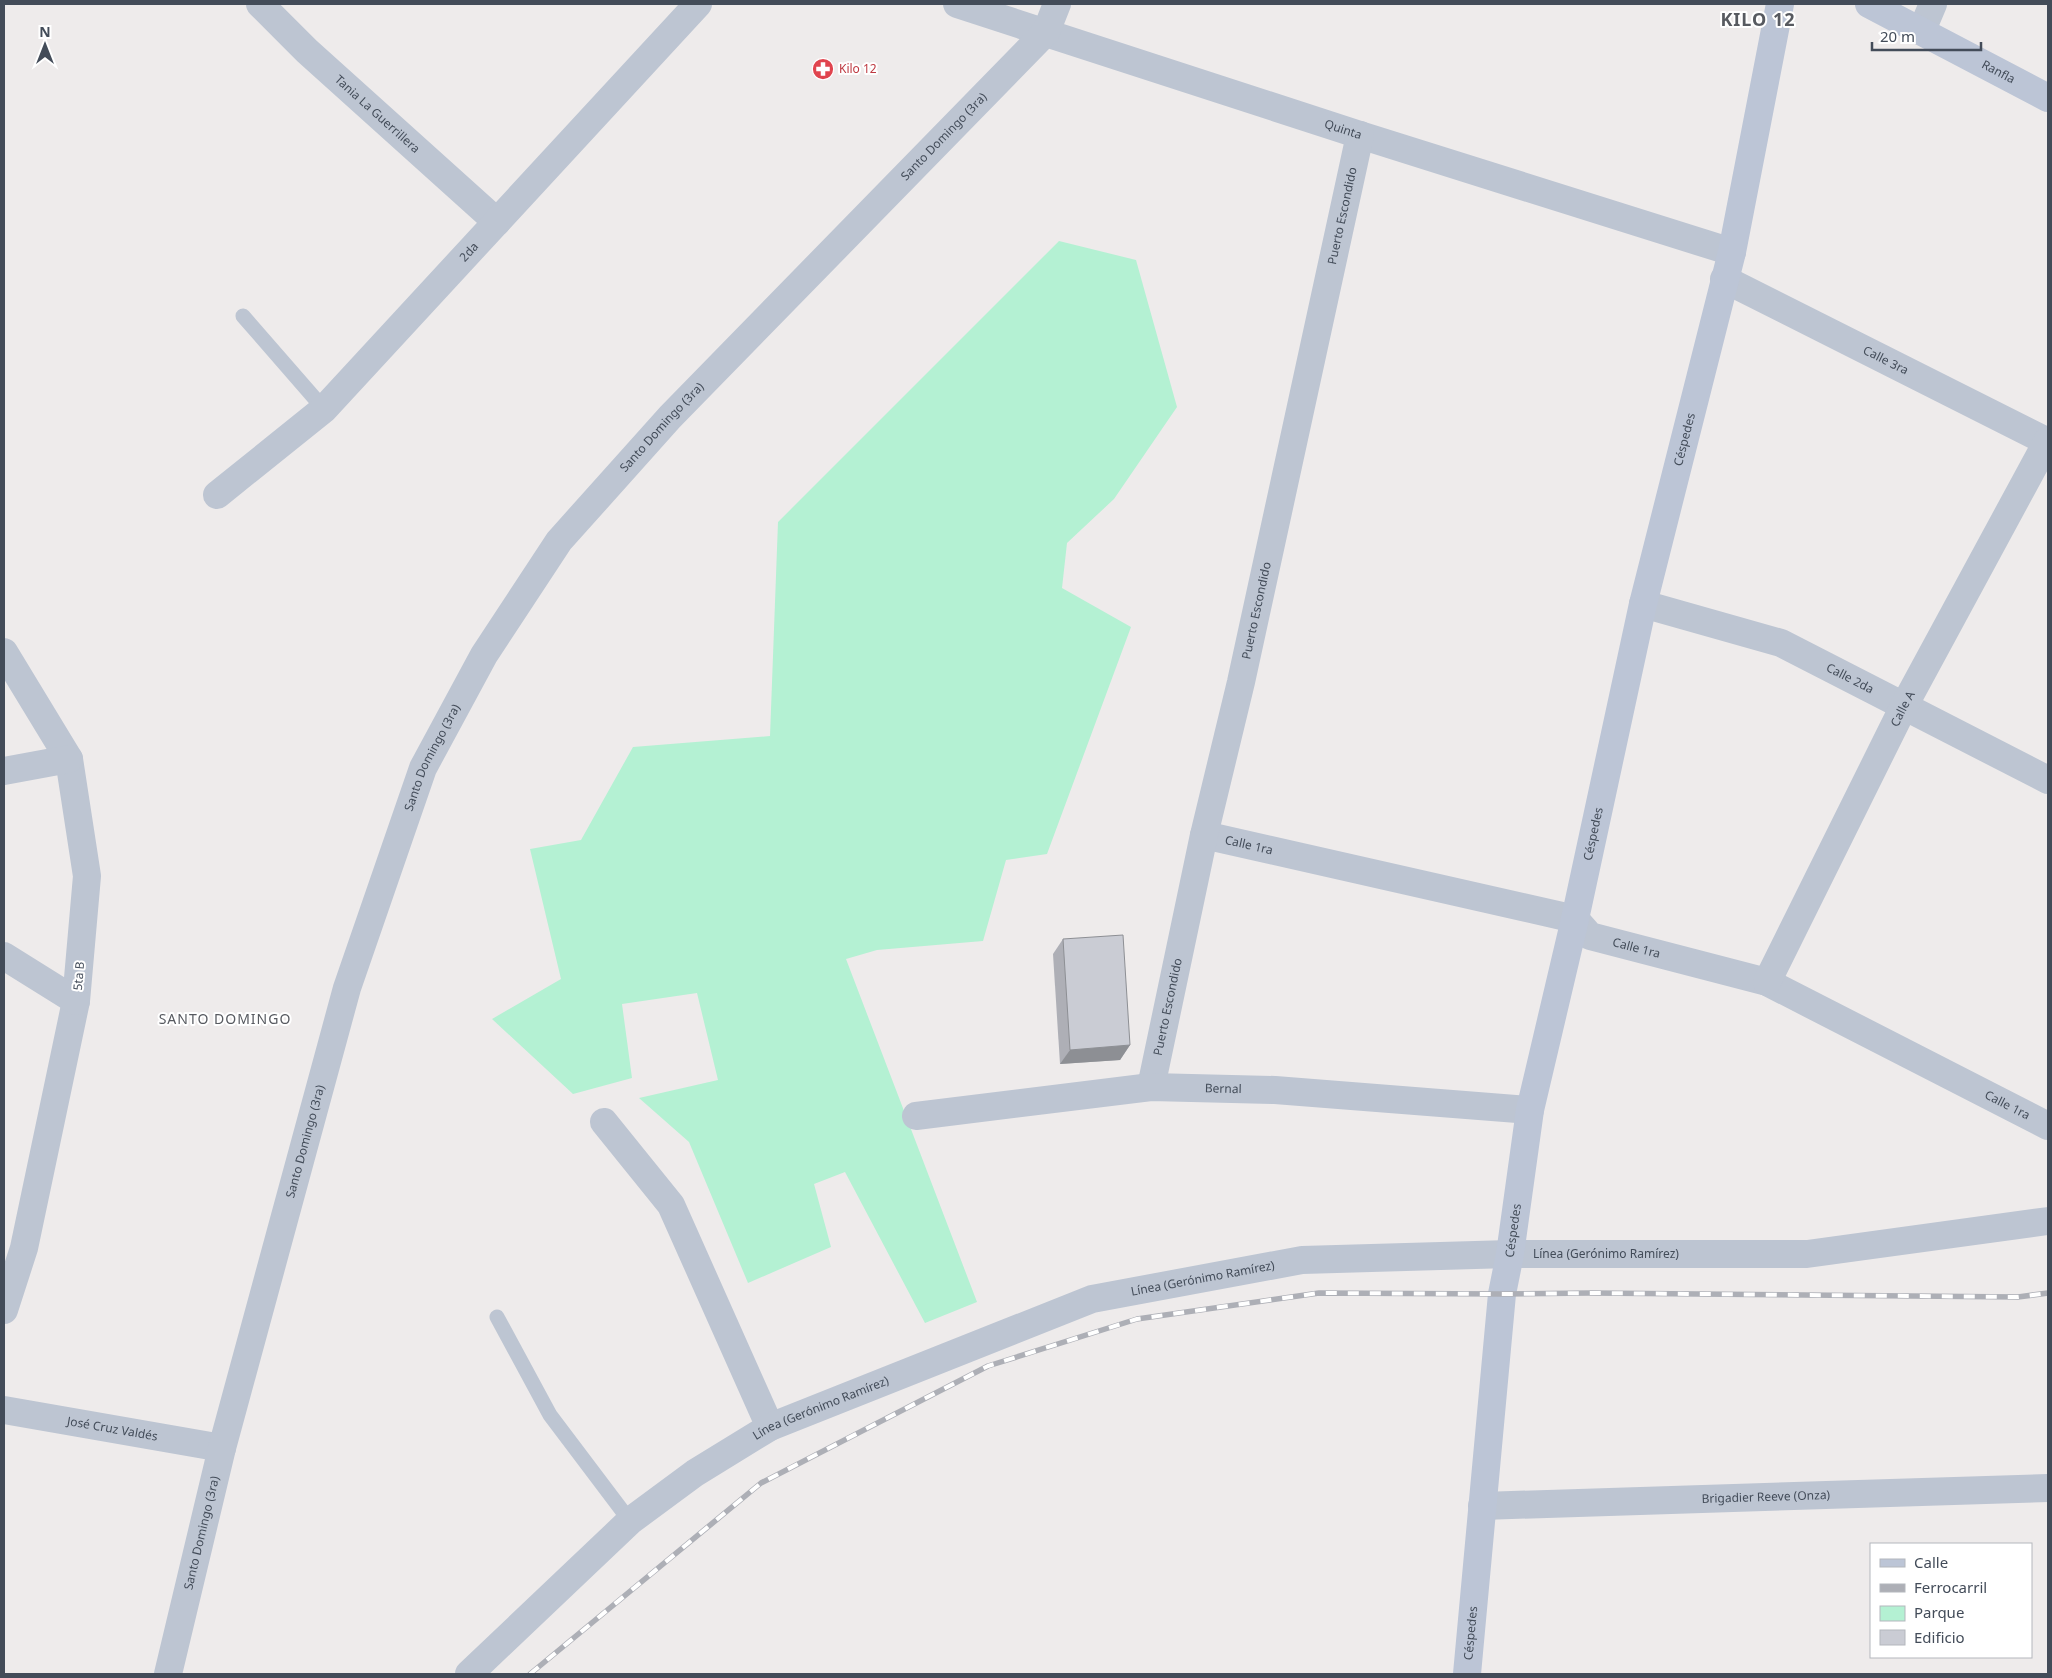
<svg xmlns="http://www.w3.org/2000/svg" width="2052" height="1678" viewBox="0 0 2052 1678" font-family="'Noto Sans',sans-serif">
<rect width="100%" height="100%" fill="#eeebeb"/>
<polygon fill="#b4f1d3" points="1059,241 1136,260 1177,407 1114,499 1067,543 1062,588 1131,627 1047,854 1006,860 983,941 877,950 846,959 977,1302 925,1323 845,1172 814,1184 831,1247 748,1283 689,1142 639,1098 718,1080 697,993 622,1004 632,1078 573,1094 492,1019 561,979 530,849 581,840 633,747 770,736 778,522"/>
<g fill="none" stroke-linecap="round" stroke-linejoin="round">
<g stroke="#bdc5d2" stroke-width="15">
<polyline points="243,316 324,409"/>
<polyline points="497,1317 550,1415 630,1521"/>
</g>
<g stroke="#bdc5d2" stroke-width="28">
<path id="s1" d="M260,4l47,47 190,171"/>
<path id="s2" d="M957,4l403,131 372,117"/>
<polyline points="1922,30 1933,4"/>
<path id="s3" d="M1724,279l324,163"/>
<path id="s4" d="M217,495l107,-86 374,-405"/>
<path id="s5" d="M1643,604l138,39 267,137"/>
<polyline points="4,652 69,759 87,876 76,1001 24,1248 4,1310"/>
<polyline points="4,771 69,759"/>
<path id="s6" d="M1204,835l371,84 15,17 177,46 281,144"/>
<polyline points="4,956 76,1001"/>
<path id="s7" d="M1767,982l137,-276 144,-266"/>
<path id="s8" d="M1151,1087l53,-252 37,-153 119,-547"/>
<path id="s9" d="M916,1116l235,-29 124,3 255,20"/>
<polyline points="604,1122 671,1205 770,1427"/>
<path id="s10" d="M4,1410l218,38"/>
<path id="s11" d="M1482,1506l566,-18"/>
<path id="s12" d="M168,1674l54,-226 125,-460 76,-220 61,-113 75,-114 111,-124 376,-385 11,-28"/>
<path id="s13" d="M469,1674l161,-153 65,-48 75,-46 322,-128 210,-39 208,-6h297l241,-33"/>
</g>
<g stroke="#bcc5d6" stroke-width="28">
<path id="s14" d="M1869,4l179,94"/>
<path id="s15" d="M1467,1674l35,-380 8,-40 20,-144 45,-191 68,-315 89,-352 48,-248"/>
</g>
<g stroke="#adafb6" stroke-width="5.5">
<polyline id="rail" points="530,1674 761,1483 988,1366 1137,1319 1319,1293 1502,1294 1591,1293 2018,1297 2048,1293"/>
</g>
<use href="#rail" stroke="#fff" stroke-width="4" stroke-dasharray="11" stroke-linecap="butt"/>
</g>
<polygon fill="#aeafb6" points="1063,939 1130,1045 1120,1060 1060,1064 1053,954"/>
<polygon fill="#8d8f94" points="1130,1045 1120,1060 1060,1064 1070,1050"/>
<polygon fill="#caccd4" stroke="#8d8f94" points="1123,935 1130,1045 1070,1050 1063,939"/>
<defs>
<g id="pharmacy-disc" transform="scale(1.125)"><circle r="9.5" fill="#e0444e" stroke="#fff"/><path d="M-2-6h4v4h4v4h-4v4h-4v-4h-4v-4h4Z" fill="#fff"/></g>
</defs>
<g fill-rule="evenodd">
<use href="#pharmacy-disc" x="823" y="69"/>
</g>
<g text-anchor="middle" stroke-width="4" stroke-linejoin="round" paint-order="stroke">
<g font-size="12" fill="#be3a42" stroke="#fff" text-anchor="start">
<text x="839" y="73">Kilo 12</text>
</g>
<g font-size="12" fill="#434c59" stroke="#fff">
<text dy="4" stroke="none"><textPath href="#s14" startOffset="146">Ranfla</textPath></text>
<text dy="4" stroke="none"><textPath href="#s1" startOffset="161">Tania La Guerrillera</textPath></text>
<text dy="4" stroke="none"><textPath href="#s2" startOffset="406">Quinta</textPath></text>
<text dy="4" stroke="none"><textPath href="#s12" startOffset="1765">Santo Domingo (3ra)</textPath></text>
<text dy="4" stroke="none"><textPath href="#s8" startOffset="892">Puerto Escondido</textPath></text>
<text dy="4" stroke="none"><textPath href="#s4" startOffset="351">2da</textPath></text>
<text dy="4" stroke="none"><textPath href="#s3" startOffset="181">Calle 3ra</textPath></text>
<text dy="4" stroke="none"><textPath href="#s12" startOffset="1360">Santo Domingo (3ra)</textPath></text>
<text dy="4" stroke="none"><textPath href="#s15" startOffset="1256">Céspedes</textPath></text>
<text dy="4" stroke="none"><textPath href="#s8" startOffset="488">Puerto Escondido</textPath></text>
<text dy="4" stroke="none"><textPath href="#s5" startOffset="221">Calle 2da</textPath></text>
<text dy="4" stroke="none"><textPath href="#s7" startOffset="305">Calle A</textPath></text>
<text dy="4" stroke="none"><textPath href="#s12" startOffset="955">Santo Domingo (3ra)</textPath></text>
<text dy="4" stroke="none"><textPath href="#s15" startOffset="851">Céspedes</textPath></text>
<text dy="4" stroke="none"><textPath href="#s6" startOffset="46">Calle 1ra</textPath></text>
<text dy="4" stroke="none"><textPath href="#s6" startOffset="451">Calle 1ra</textPath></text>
<text transform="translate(79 976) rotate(-85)" y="4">5ta B</text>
<text dy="4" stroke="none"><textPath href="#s8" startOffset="82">Puerto Escondido</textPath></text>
<text dy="4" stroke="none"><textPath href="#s9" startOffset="309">Bernal</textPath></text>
<text dy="4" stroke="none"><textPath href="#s6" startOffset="856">Calle 1ra</textPath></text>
<text dy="4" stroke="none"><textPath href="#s12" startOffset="550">Santo Domingo (3ra)</textPath></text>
<text dy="4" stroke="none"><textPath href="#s15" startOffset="446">Céspedes</textPath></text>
<text dy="4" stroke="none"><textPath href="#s13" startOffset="1255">Línea (Gerónimo Ramírez)</textPath></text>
<text dy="4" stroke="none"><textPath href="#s13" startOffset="850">Línea (Gerónimo Ramírez)</textPath></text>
<text dy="4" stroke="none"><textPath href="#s13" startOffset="445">Línea (Gerónimo Ramírez)</textPath></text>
<text dy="4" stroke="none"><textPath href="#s10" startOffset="110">José Cruz Valdés</textPath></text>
<text dy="4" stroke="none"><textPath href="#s11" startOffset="284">Brigadier Reeve (Onza)</textPath></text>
<text dy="4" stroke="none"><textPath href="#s12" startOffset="145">Santo Domingo (3ra)</textPath></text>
<text dy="4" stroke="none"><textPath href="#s15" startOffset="41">Céspedes</textPath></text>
</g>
<g font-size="14" letter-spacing="1" fill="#575a60" stroke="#fff">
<text x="225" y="1024">SANTO DOMINGO</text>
</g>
<g font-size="18" font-weight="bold" letter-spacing="1" fill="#575a60" stroke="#fff">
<text x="1758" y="26">KILO 12</text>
</g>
</g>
<rect width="2052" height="1678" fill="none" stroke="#434c59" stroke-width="10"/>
<rect x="1870" y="1543" width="162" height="115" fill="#ffffff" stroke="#b4b7bd"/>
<rect x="1880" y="1559" width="25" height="8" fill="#bcc5d6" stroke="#b4b7bd"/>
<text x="1914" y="1568" font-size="15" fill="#434c59">Calle</text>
<rect x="1880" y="1584" width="25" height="8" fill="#adafb6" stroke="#b4b7bd"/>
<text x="1914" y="1593" font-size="15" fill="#434c59">Ferrocarril</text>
<rect x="1880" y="1606" width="25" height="15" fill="#b4f1d3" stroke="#b4b7bd"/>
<text x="1914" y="1618" font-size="15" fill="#434c59">Parque</text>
<rect x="1880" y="1630" width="25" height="15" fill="#caccd4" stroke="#b4b7bd"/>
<text x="1914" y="1643" font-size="15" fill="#434c59">Edificio</text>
<g transform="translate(45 45)" stroke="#ffffff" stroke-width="4" paint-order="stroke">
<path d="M0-4L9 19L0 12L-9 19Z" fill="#434c59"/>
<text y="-8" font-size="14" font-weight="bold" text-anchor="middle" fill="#434c59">N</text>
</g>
<path d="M1872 42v8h109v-8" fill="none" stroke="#434c59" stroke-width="2.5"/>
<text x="1880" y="42" font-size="15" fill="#434c59" stroke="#ffffff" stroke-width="4" paint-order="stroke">20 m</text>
</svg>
